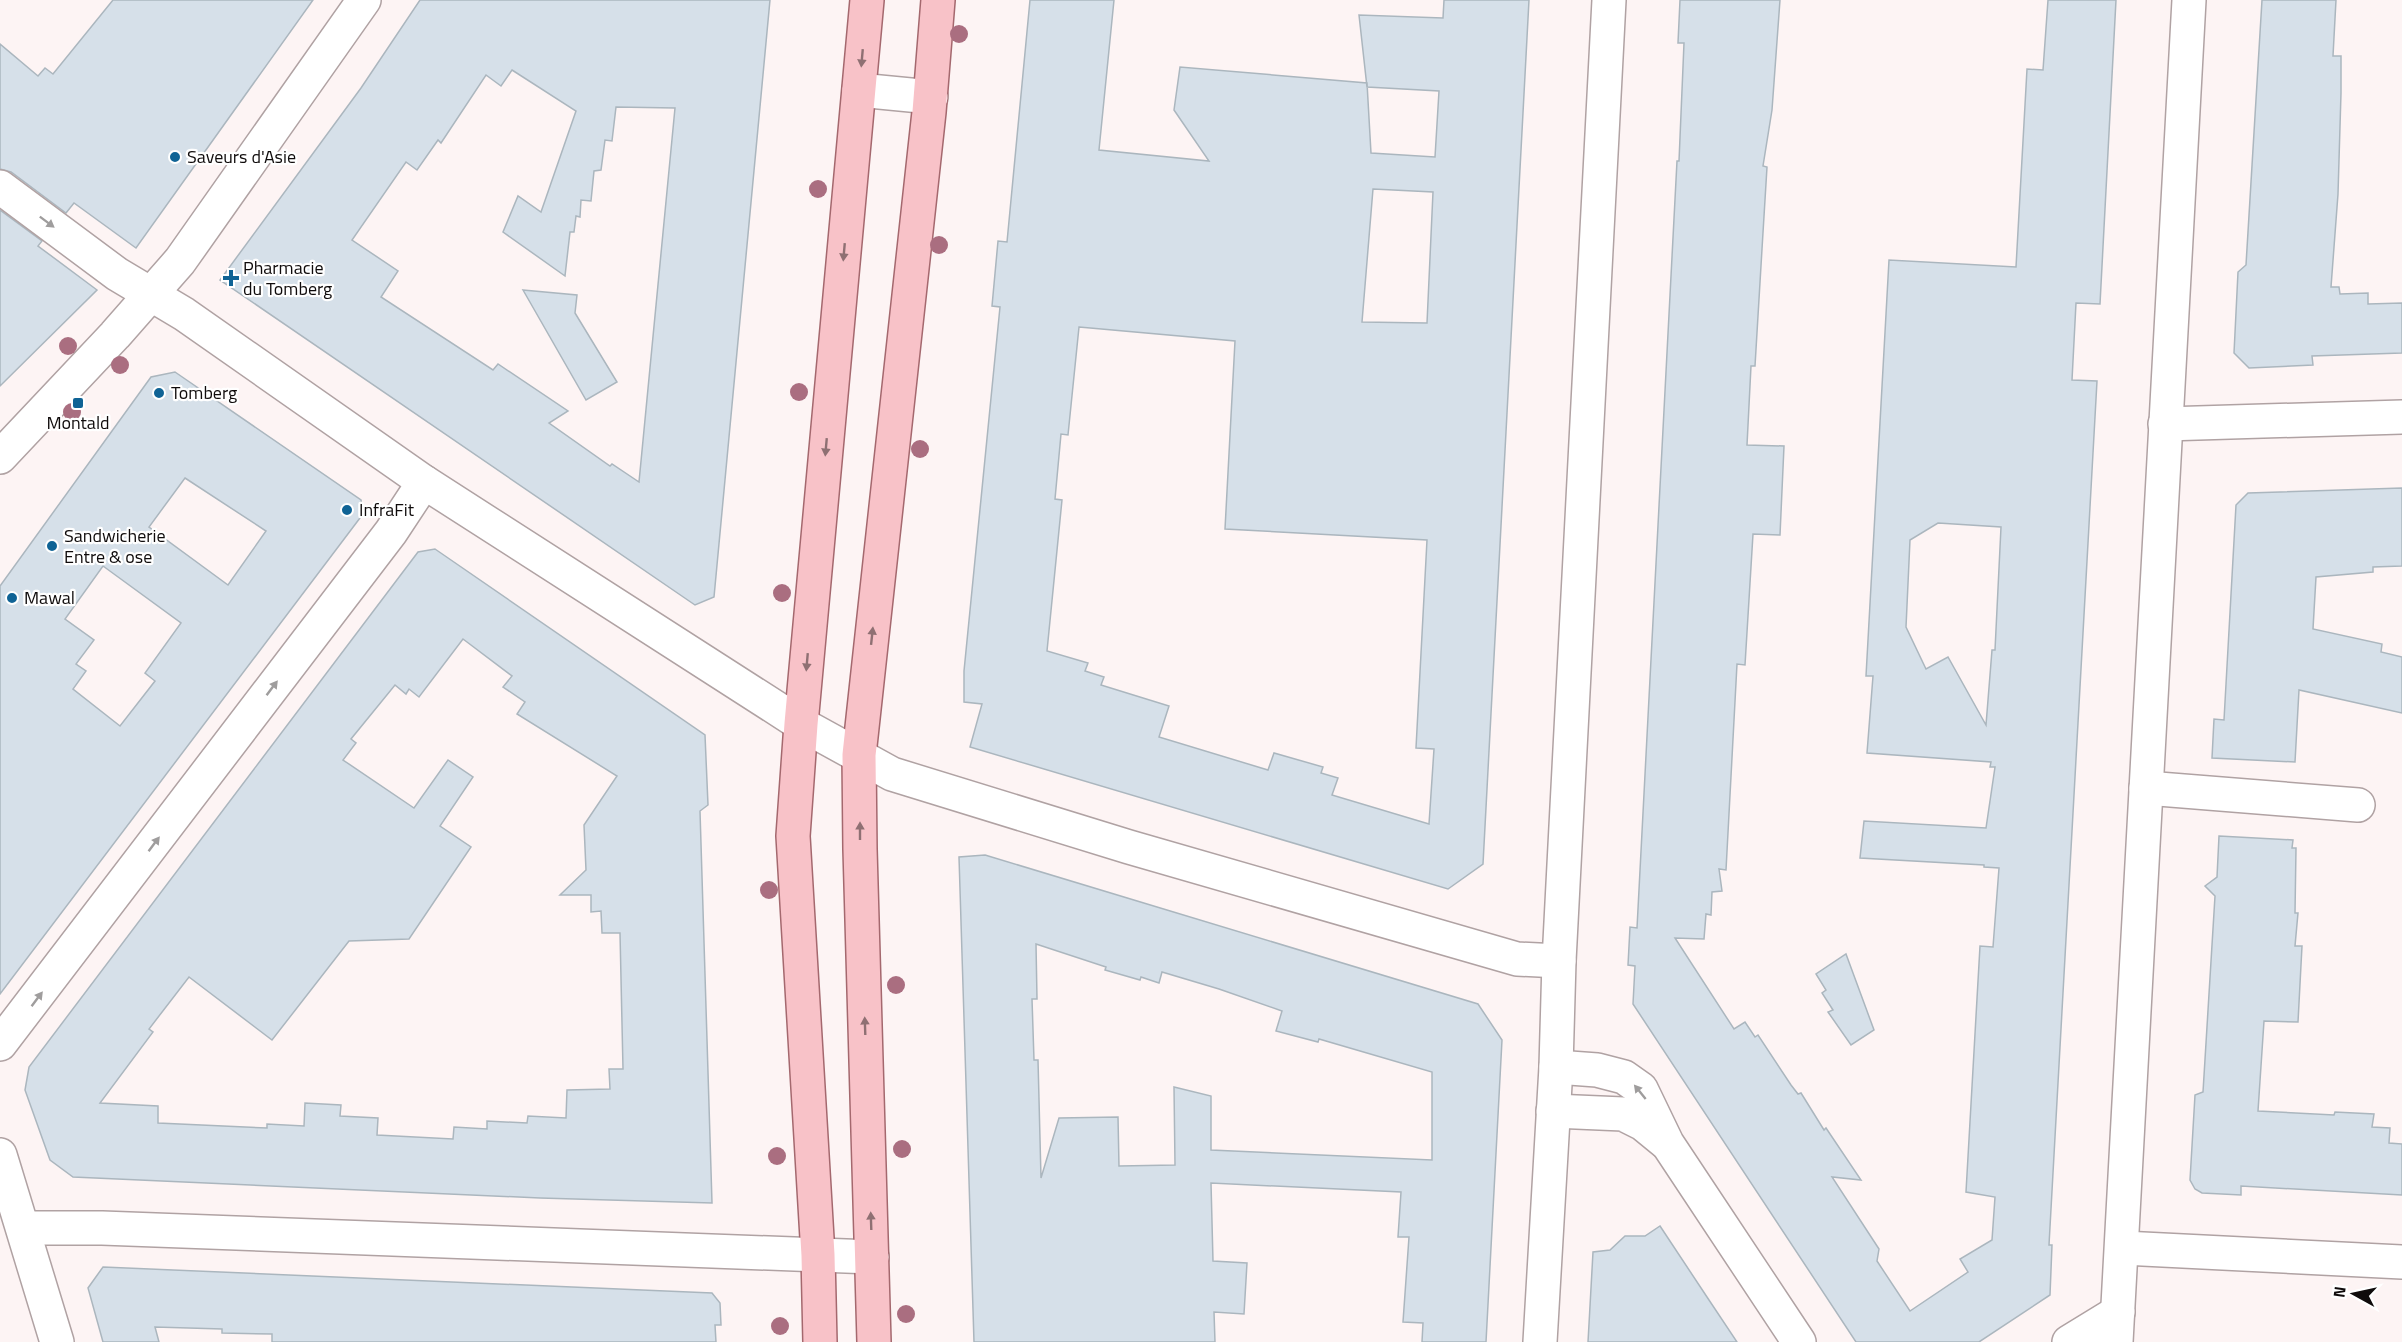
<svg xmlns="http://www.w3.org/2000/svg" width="2402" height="1342" viewBox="0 0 2402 1342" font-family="'Titillium Web',sans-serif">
<rect width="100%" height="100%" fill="#fdf4f4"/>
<g fill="#d6e0e9" stroke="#abb6be" stroke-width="1.5" fill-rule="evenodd">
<polygon points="113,0 313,0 136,248 74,203 66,213 11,172 0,169 0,44 38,76 45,68 53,74"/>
<path d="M420,0h350l-56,597 -19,8 -475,-325 141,-192zM512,70l64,41 -35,101 -23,-16 -15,36 62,44 5,-44h4l2,-16 4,1 1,-17 10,1 3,-30 7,-1 4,-30 7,1 4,-34 59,1 -36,374 -27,-18 -2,2 -61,-43 19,-12 -70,-47 -5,6 -112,-73 17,-26 -46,-31 54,-78 11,8 21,-30 3,3 45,-68 15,11z"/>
<path d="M1030,0h84l-15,150 110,11 -35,-51 6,-43 187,16 4,70 64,4 4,-66 -72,-4 -8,-72 84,3 1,-18h85l-46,864 -35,25 -478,-142 12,-43 -18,-2v-31l36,-364 -8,-1 6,-65 9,1zM1373,189l60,3 -6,131 -65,-1zM1079,327l156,14 -10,188 202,11 -11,208 18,1 -5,75 -97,-29 6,-17 -17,-5 2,-6 -49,-14 -6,17 -109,-33 10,-31 -68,-21 3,-8 -19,-6 3,-8 -41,-12 15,-151 -7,-1 6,-65 7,1z"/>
<path d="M1680,0h100l-8,110 -9,56 4,1 -5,82 -7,117h-4l-4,79 37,1 -4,89 -27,-1 -8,131 -8,-1 -11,206 -7,-1 3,22 -10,1 -1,23 -5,-1 -2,25 -29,-1 59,91 11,-7 10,15 3,-2 33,50 7,9 3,-1 23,37 2,-2 35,52 -29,-3 47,72 -2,12 33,50 58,-39 -8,-13 32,-19 3,-43 -29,-5 14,-246 13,1 6,-79 -15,-1v-2l-124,-7 4,-37 122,7 9,-61h-5l1,-5 -124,-9 6,-77h-7l23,-416 127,7 11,-198 16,1 5,-70h68l-16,304 -24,-1 -4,77 25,1 -48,864h3l-2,50 -71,47h-123l-223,-338 2,-38 -7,-1 2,-38 7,1 40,-767h2l5,-118h-6zM1938,523l63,4 -6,123h-3l-6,75 -38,-68 -22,12 -20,-42 4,-87z"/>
<polygon points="2262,0 2336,0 2333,56 2341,56 2341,93 2338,194 2331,287 2339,287 2340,294 2368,293 2368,304 2402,303 2402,353 2312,356 2313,365 2249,368 2234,353 2238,272 2246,265"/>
<polygon points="0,210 42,241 38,246 97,290 0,386"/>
<polygon points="523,290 577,295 575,313 617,382 586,400"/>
<path d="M175,372l186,128 2,14 -363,480v-408l151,-209zM185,478l81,53 -38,54 -79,-58zM103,566l78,57 -36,50 10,8 -35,45 -47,-37 13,-18 -10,-7 18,-24 -29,-21z"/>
<polygon points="2402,488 2402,566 2373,567 2373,572 2316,577 2313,629 2382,644 2381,652 2402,657 2402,713 2299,690 2295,762 2212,758 2214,719 2224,720 2236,505 2248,493"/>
<path d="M435,549l270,186 3,70 -8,6 12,392 -172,-5 -467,-21 -23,-17 -25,-70 4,-23 389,-515zM463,639l49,37 -9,11 22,15 -8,12 100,62 -33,49 2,45 -26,25h31v17l10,-1 1,22h18l3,136h-14l1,20 -43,1 -1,28 -38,-2 -1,7 -40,-2v8l-33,-2 -1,12 -76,-4 1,-17 -38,-2 1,-11 -36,-2 -1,23 -37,-2v4l-109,-5v-17l-58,-3 53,-71 -4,-3 40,-52 83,63 77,-99 60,-2 62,-92 -31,-21 33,-49 -25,-17 -34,48 -71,-48 13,-17 -5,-4 44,-54 11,9 3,-5 10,8z"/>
<polygon points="2219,836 2293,840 2292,848 2296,848 2295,913 2298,913 2295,946 2302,946 2298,1022 2264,1021 2258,1111 2334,1115 2335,1112 2374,1114 2372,1127 2390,1128 2389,1143 2402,1144 2402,1195 2241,1186 2241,1195 2202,1193 2195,1189 2190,1180 2195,1095 2203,1092 2215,896 2205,886 2217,877"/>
<path d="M985,855l493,149 24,36 -16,302h-64l1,-19 -20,-1 6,-85h-11l3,-45 -190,-9 2,78 34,2 -3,51 -30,-2 1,30h-241l-15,-485zM1036,944l70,23 -1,3 35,10 1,-3 18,6 3,-11 57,17 63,22 -6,20 42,11 1,-3 113,33v88l-221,-10v-54l-37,-9 1,78 -56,1 -1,-49 -59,1 -18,60 -3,-118h-4l-2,-61h5z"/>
<polygon points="1846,954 1874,1030 1851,1045 1828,1012 1833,1010 1822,993 1826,990 1816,974"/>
<polygon points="1660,1226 1707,1297 1737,1342 1588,1342 1593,1252 1610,1250 1625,1236 1645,1236"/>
<polygon points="103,1267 712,1293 720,1303 721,1325 715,1325 716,1342 272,1342 272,1334 222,1333 222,1329 155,1327 159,1342 103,1342 88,1288"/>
</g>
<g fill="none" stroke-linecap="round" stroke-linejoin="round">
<g stroke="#b0a2a3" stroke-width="36">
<g id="minor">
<polyline points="859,90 931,97"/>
<polyline points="0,187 117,274 184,314 424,482 801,724 892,774 1129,847 1517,959 1559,961"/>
<polyline points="2165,424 2402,417"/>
<polyline points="0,457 115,335 180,261 364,0"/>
<polyline points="2146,788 2358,805"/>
<polyline points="0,1044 391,532 424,482"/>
<polyline points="1556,1067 1597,1070 1624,1077 1641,1089 1667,1143 1799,1342"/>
<polyline points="1553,1111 1623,1114 1643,1124 1665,1142"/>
<polyline points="0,1155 57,1342"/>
<polyline points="24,1228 102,1228 872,1257"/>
<polyline points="2123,1248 2402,1262"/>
<polyline points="1540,1342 1556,1067 1559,961 1609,0"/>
<polyline points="2069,1342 2118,1312"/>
<polyline points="2116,1342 2189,0"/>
</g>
</g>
<g stroke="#a4686e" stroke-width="36">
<g id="major">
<polyline points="820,1342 818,1255 793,836 801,724 867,0"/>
<polyline points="874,1342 860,849 859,755 929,112 938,0"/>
</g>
</g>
<use href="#minor" stroke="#fff" stroke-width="33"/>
<use href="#major" stroke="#f8c2c8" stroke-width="33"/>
</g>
<g fill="#aa6e80">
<circle cx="959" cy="34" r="9"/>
<circle cx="818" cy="189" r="9"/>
<circle cx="939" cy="245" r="9"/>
<circle cx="68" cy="346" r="9"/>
<circle cx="120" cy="365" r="9"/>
<circle cx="799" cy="392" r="9"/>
<circle cx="72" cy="412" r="9"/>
<circle cx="920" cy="449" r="9"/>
<circle cx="782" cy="593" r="9"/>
<circle cx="769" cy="890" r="9"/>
<circle cx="896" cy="985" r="9"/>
<circle cx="902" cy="1149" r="9"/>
<circle cx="777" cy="1156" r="9"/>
<circle cx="906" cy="1314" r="9"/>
<circle cx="780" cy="1326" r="9"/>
</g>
<defs><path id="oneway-solid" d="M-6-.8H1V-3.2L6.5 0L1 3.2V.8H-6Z" transform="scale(1.5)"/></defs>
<g fill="#8f7073">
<use href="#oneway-solid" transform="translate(862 58) rotate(95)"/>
<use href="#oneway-solid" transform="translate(844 252) rotate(95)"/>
<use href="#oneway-solid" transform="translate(826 447) rotate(95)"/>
<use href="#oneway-solid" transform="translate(872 636) rotate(-84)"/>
<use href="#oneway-solid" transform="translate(807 662) rotate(95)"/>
<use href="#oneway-solid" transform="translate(860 831) rotate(-90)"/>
<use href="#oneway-solid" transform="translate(865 1026) rotate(-92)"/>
<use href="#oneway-solid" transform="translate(871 1221) rotate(-92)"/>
</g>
<g fill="#9f9d9d">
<use href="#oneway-solid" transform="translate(47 222) rotate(37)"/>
<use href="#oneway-solid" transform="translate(272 688) rotate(-53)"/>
<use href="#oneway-solid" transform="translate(154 844) rotate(-53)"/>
<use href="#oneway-solid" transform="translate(37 999) rotate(-53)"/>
<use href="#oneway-solid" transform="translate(1640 1092) rotate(-129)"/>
</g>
<g fill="#0f6395" stroke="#fff" stroke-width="2">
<circle cx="175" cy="157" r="6"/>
<path d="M228 269h6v6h6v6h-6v6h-6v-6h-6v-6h6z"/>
<circle cx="159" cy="393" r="6"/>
<rect x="72" y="397" width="12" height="12" rx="3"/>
<circle cx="347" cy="510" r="6"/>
<circle cx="52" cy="546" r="6"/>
<circle cx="12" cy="598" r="6"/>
</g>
<g text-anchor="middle" stroke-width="4.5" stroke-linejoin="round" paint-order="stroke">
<g font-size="18" fill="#0f0b0b" stroke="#fff" text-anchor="start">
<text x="187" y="163">Saveurs d'Asie</text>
<text x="243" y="274">Pharmacie<tspan x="243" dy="21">du Tomberg</tspan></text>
<text x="171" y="399">Tomberg</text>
<text x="78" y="429" text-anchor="middle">Montald</text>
<text x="359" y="516">InfraFit</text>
<text x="64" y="542">Sandwicherie<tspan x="64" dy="21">Entre &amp; ose</tspan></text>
<text x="24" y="604">Mawal</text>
</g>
</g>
<g transform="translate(2354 1294) rotate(278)" stroke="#ffffff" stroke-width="4.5" paint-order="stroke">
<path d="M0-4.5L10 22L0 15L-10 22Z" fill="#0f0b0b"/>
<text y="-9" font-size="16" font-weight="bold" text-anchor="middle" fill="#0f0b0b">N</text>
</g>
</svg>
